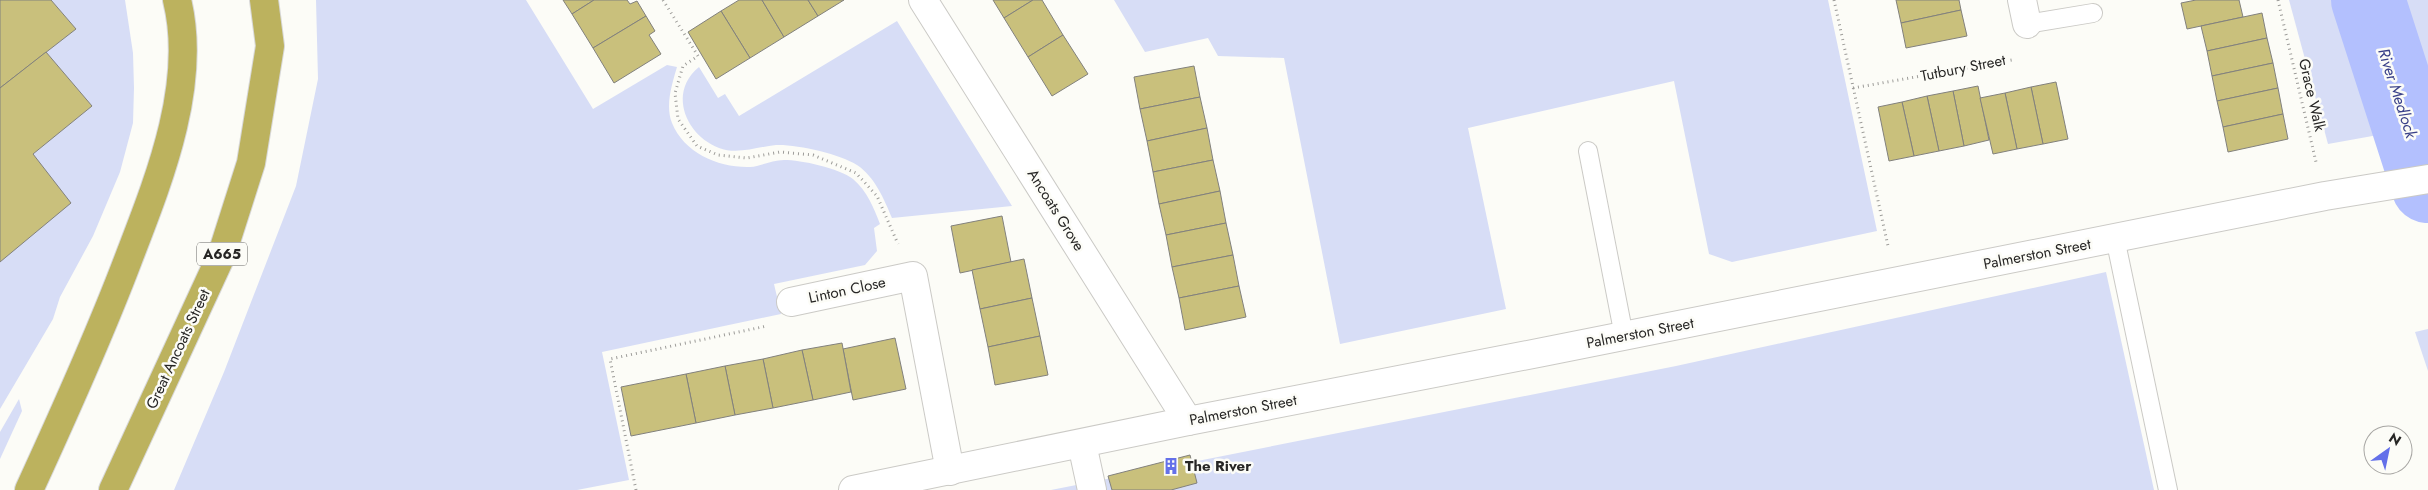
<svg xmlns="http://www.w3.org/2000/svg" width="2428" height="490" viewBox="0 0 2428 490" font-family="Jost,sans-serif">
<rect width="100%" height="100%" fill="#fcfcf7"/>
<g fill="#d7ddf6">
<polygon points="51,0 125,0 133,53 134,88 133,123 120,172 93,236 60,297 53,319 0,409 0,262 33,154 92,106 46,52 76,29"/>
<path d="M316,0h210l67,109 74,-44 10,2c-5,17 -12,39 -5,56 12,30 47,45 78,44 11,-1 22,-7 34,-7 17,0 55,8 69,19 14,12 21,29 27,45l-6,4 3,23 -12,14 -91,19 7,30 -179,38 27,128 -52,10h-403l50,-118 72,-186 22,-107z"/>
<polygon points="1114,0 1828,0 1877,231 1732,262 1709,254 1674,81 1468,128 1506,309 1340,344 1284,58 1218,56 1208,38 1145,52"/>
<polygon points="2289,0 2428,0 2428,126 2328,144"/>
<path d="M897,21l115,185 -120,12c-8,-19 -17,-41 -35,-53 -17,-11 -61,-21 -81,-20 -19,2 -39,10 -57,3 -34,-13 -51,-56 -20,-81l19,31 7,-4 14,22z"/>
<polygon points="2106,272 2154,490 1051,490 1676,366"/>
<polygon points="2428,329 2428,371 2415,332"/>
<polygon points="19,399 22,411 0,459 0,432"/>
</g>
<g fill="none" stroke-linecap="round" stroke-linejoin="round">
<polyline stroke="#b3c0fe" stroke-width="74" points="2368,0 2428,186"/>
</g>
<g fill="#c9c07c" stroke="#82817d">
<polygon points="0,0 51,0 76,29 0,88"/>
<polygon points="563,0 594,0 572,14"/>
<polygon points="594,0 627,0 630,4 637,1 646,16 593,48 572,14"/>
<polygon points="739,0 762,0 784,37 750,58 721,11"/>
<polygon points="762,0 808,0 818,16 784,37"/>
<polygon points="808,0 844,0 818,16"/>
<polygon points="993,0 1033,0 1004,18"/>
<polygon points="1033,0 1042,0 1063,35 1028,57 1004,18"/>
<polygon points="1896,0 1959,0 1961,10 1901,23"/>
<polygon points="2196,0 2239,0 2243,17 2187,29 2181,3"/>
<polygon points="1961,10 1967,36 1906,48 1901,23"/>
<polygon points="721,11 750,58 716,79 688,32"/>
<polygon points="2262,13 2267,38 2207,51 2201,26"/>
<polygon points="646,16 655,31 649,35 661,54 614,83 593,48"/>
<polygon points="1063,35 1088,74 1052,96 1028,57"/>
<polygon points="2267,38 2273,63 2212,76 2207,51"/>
<polygon points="46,52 92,106 33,154 71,203 0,262 0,88"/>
<polygon points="2273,63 2278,88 2217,101 2212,76"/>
<polygon points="1194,66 1200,97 1140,109 1134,77"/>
<polygon points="2056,82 2068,139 2043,144 2031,87"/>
<polygon points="1978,86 1989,140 1964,146 1953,91"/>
<polygon points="2031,87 2043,144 2017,149 2005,93"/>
<polygon points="2278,88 2283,114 2223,127 2217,101"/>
<polygon points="1953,91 1964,146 1939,151 1927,96"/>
<polygon points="2005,93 2017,149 1993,154 1980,98"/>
<polygon points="1927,96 1939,151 1914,156 1902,102"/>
<polygon points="1200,97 1207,128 1147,141 1140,109"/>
<polygon points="1902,102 1914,156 1889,161 1878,107"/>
<polygon points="2283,114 2288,139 2228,152 2223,127"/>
<polygon points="1207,128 1213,160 1153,172 1147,141"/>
<polygon points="1213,160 1220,191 1159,204 1153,172"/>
<polygon points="1220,191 1226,223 1166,235 1159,204"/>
<polygon points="1002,216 1011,262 960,273 951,226"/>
<polygon points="1226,223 1233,255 1172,267 1166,235"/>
<polygon points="1233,255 1239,286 1179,298 1172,267"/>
<polygon points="1024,259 1032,298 980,309 972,270"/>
<polygon points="1239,286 1246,317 1185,330 1179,298"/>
<polygon points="1032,298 1040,336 988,347 980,309"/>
<polygon points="1040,336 1048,375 995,385 988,347"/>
<polygon points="895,338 906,389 853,400 843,349"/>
<polygon points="842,343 851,392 813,400 802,350"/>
<polygon points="802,350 813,400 773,408 763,359"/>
<polygon points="763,359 773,408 735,415 725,366"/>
<polygon points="725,366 735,415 696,423 686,374"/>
<polygon points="686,374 696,423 631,436 621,387"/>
<polygon points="1190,455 1197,483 1171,490 1112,490 1108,476"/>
</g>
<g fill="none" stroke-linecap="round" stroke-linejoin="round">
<g stroke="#cbcac6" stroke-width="20">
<g id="service">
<polyline points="2027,24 2093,13"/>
<polyline points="1588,151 1624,336"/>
<polyline points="2115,238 2168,490"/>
</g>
</g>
<g stroke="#cbcac6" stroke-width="30">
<g id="minor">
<polyline points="923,0 1188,421"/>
<polyline points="2022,0 2027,24"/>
<polyline points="791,302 913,276 950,471"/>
<polyline points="1082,444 1092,490"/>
</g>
</g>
<g stroke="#cbcac6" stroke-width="30">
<polyline id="tertiary" points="853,490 1188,421 1543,352 2325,196 2428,179"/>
</g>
<g stroke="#d8d8d8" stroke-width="30">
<g id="trunk">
<path d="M29,490c35,-76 69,-151 99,-230 30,-78 70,-175 49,-260"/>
<polyline points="113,490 222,254 251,163 270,46 264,0"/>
</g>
</g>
<g stroke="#9d9c99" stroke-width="3" stroke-dasharray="1 4" stroke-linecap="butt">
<polyline points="663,0 698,56 683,66 675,93 678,119 697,146 718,155 747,158 780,152 813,155 856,173 877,196 898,244"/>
<polyline points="1834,0 1888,246"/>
<polyline points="2278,0 2316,162"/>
<polyline points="1853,88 2012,60 2013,57"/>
<polyline points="636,490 610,359 767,326"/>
</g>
<use href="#service" stroke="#fff" stroke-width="18"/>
<use href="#minor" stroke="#fff" stroke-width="28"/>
<use href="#tertiary" stroke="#fff" stroke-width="28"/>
<use href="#trunk" stroke="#bcb25e" stroke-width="28"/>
</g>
<defs>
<g id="building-bare" transform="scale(1.35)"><path d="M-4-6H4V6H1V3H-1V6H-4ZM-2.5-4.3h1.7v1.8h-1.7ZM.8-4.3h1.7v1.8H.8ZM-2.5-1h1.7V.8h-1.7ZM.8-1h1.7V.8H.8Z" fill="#6470e9" stroke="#fcfcf7" stroke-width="2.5" paint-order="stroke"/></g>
</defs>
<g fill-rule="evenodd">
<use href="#building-bare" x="1171" y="466"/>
</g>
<g text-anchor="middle" stroke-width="5" stroke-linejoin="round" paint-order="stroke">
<rect fill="#fcfcf7" stroke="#676664" stroke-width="1" x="197" y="242.5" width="50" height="23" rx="4"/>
<g font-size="14" font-weight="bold" fill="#272625">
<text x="222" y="259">A665</text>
</g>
<g font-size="15" fill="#272625" stroke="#fcfcf7">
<text transform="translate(1963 68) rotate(-11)" y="5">Tutbury Street</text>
<text transform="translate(2312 95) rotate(77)" y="5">Grace Walk</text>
<text transform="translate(1056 210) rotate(58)" y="5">Ancoats Grove</text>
<text transform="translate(2037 254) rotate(-11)" y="5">Palmerston Street</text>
<text transform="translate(847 290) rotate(-12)" y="5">Linton Close</text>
<text transform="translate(1640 333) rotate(-11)" y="5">Palmerston Street</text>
<text transform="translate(178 349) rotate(-65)" y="5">Great Ancoats Street</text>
<text transform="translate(1243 410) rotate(-11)" y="5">Palmerston Street</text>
</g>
<g font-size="15" font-weight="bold" fill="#272625" stroke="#fcfcf7" text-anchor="start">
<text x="1185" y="471">The River</text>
</g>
<g font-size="16" font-style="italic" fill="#3a4189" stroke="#fcfcf7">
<text transform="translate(2398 93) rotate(72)" y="6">River Medlock</text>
</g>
</g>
<g transform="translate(2388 450) rotate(33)"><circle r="24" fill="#fcfcf7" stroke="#a7a6a3"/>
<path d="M0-4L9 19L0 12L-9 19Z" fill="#6470e9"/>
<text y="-8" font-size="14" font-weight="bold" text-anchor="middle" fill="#272625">N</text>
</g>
</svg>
